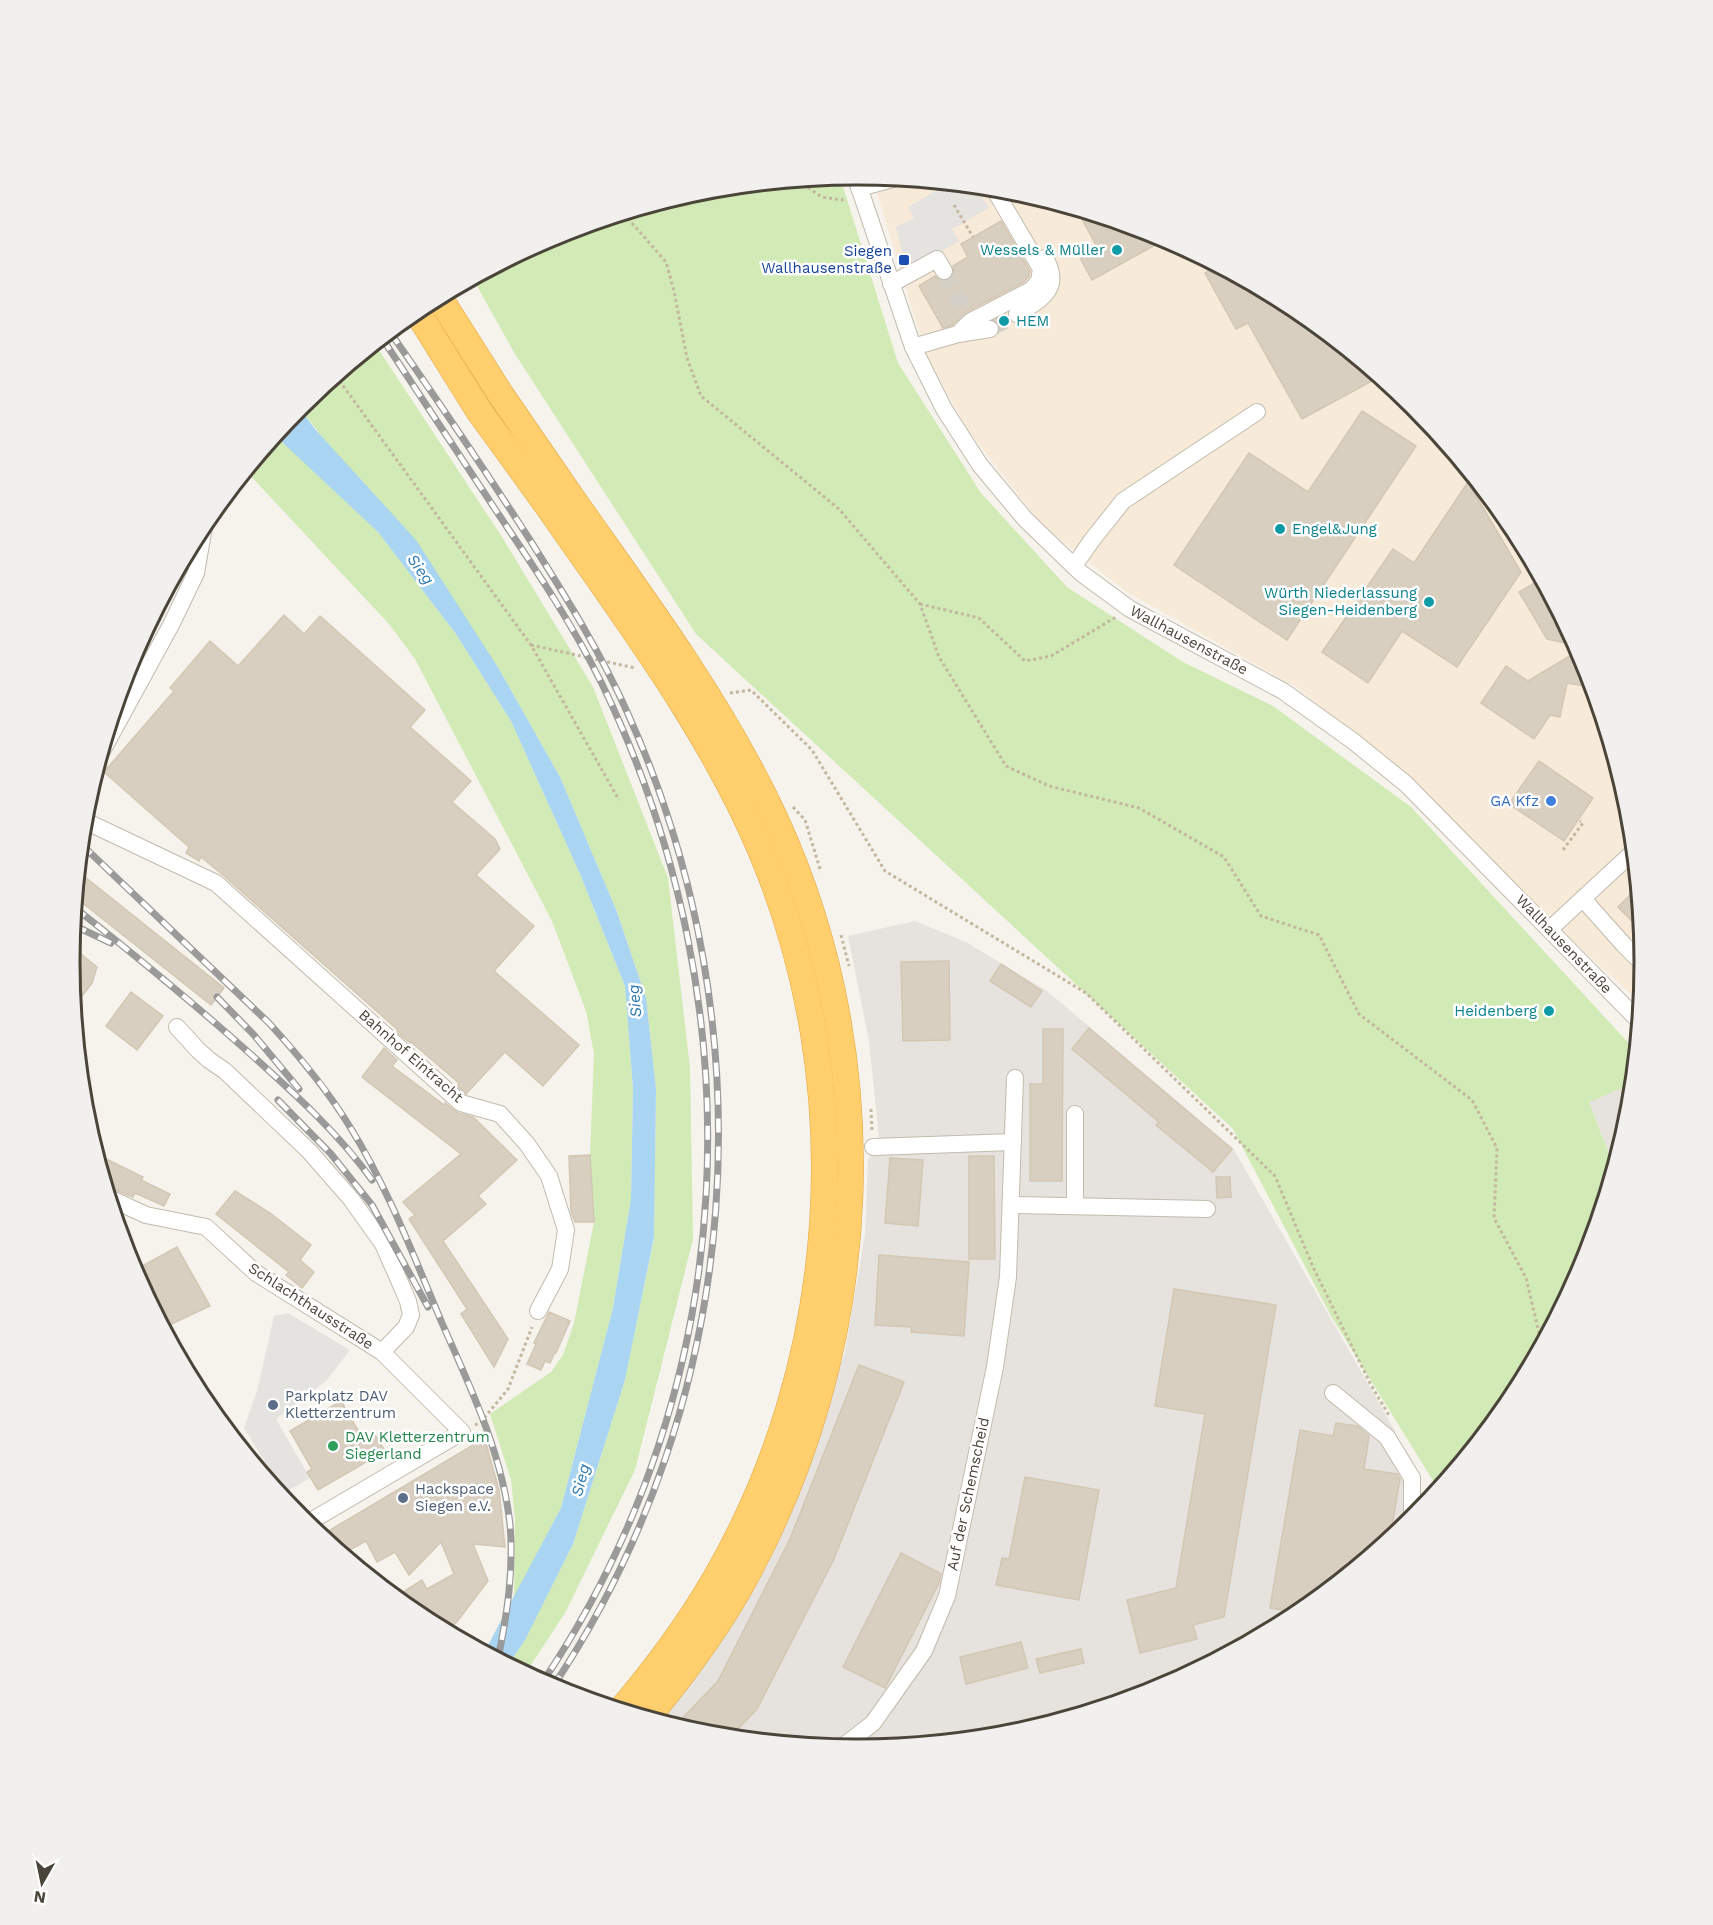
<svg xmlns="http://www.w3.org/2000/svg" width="1713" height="1925" viewBox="0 0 1713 1925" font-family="'Work Sans',sans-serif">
<rect width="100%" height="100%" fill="#f6f3ec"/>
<polygon fill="#f7ead8" points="872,176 1010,190 1158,235 1294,308 1414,406 1511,525 1584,661 1629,809 1644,962 1640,1002 1558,928 1403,773 1298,688 1125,591 1040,523 967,429 925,352"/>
<g fill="#e6e2dd">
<polygon points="915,921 966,942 1047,991 1233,1148 1394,1429 1418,1495 1413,1520 1294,1617 1158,1690 1010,1735 856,1750 703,1735 660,1722 749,1592 799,1480 845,1352 865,1234 868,1160 879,1137 869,1041 848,936"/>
<polygon points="1632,1084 1629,1116 1614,1167 1589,1101"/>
</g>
<g fill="#d2eab5">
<polygon points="840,177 898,363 981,493 1067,587 1183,662 1273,706 1411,807 1635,1050 1632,1084 1589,1102 1614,1167 1584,1264 1511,1400 1437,1490 1437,1487 1331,1316 1233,1129 696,634 515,354 473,279 555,235 703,190"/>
<polygon points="375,344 502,537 593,687 668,878 690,1068 693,1239 635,1470 565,1613 525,1674 508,1665 525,1639 573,1544 625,1380 654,1238 656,1089 646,998 617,912 560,777 499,669 299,407"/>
<polygon points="274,436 282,441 378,532 456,634 511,721 580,874 625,986 633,1089 631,1199 613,1308 561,1508 514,1598 515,1518 511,1480 490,1414 551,1372 563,1355 574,1323 594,1222 590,1155 594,1054 586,1011 552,921 415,659 389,624 246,471"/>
</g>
<g fill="#e5e3e0">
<polygon points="948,184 983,188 978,191 989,208 952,229 959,241 907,271 896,227 914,218 908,207"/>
<polygon points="288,1313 350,1350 326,1381 276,1419 310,1478 284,1493 244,1428 257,1391 274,1316"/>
</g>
<polygon fill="#a9d4f2" points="299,407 314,428 416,540 499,669 560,777 617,912 646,998 656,1089 654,1237 625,1380 573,1544 525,1640 508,1665 482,1651 487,1647 561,1508 613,1308 631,1199 633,1089 625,986 580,874 511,721 456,634 378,532 282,442 274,436"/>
<g fill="#d8cfc1" stroke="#d3c7b4" stroke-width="1.5">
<polygon points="1077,210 1158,235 1166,239 1092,280 1078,254 1096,245"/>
<polygon points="1001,221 1030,271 1029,276 1024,282 966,312 953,325 943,328 919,286 935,276 943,281 950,280 954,272 953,266 968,257 961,244"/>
<polygon points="1216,266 1294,308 1362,364 1372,381 1302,419 1248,323 1236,329 1205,273"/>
<polygon points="1362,411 1416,446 1287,640 1174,565 1249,453 1308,492"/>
<polygon points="1468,482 1521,572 1457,667 1402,631 1368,683 1322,652 1393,549 1414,563"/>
<polygon points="1540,580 1575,645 1547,639 1519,592"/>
<polygon points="284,615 304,634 320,616 425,710 410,727 471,781 452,802 495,839 500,849 476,875 534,926 494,971 579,1045 543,1086 505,1052 466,1094 457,1086 459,1083 411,1042 410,1043 397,1032 398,1030 223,875 201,857 199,861 186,853 189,847 104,772 174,691 170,688 210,641 238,666"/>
<polygon points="1578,651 1584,661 1592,687 1567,683 1560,717 1550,715 1534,739 1481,703 1506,666 1528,681"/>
<polygon points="1539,761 1593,798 1564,841 1509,804"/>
<polygon points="85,877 224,988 211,1005 75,897 76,887"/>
<polygon points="1637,888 1638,904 1641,930 1618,907"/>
<polygon points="71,946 97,967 92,983 73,1008 69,962"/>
<polygon points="949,961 950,1040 903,1041 901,962"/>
<polygon points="1001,964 1042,991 1031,1007 990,981"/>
<polygon points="131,992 163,1016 137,1050 106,1026"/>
<polygon points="1089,1028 1232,1149 1213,1172 1156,1125 1159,1122 1072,1049"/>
<polygon points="1043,1029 1063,1029 1062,1181 1030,1181 1030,1084 1043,1084"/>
<polygon points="384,1048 397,1060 392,1066 444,1105 445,1103 458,1113 473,1117 517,1160 478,1196 486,1204 443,1241 508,1339 494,1367 461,1314 467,1309 409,1219 415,1215 403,1202 461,1154 362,1077"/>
<polygon points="96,1154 143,1177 141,1180 170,1194 164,1206 135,1193 133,1197 105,1186"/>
<polygon points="590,1155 594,1222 575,1222 571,1212 569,1156"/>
<polygon points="969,1156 994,1156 995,1259 969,1259"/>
<polygon points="890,1158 923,1160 918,1226 885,1223"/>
<polygon points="1216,1177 1230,1177 1231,1197 1217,1198"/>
<polygon points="235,1191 270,1213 311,1245 300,1260 314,1272 302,1288 286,1275 289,1272 216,1214"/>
<polygon points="177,1247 210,1306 163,1328 133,1271"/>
<polygon points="879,1255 969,1262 964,1336 911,1332 912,1327 875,1325"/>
<polygon points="1174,1289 1276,1305 1224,1617 1193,1625 1197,1639 1140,1653 1127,1600 1176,1588 1205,1414 1155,1406"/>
<polygon points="549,1312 570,1321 556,1353 555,1352 550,1363 545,1361 541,1370 527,1364 536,1344 534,1343"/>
<polygon points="859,1365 904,1382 834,1559 757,1709 730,1737 703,1735 675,1726 718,1681 790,1539"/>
<polygon points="341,1401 363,1439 374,1433 385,1451 318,1490 307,1472 312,1469 290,1431"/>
<polygon points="1336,1423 1357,1426 1369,1436 1364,1469 1397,1474 1400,1479 1390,1538 1299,1613 1270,1608 1300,1430 1333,1436"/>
<polygon points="484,1436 499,1490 505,1547 473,1544 488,1581 456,1623 444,1630 419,1617 395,1597 422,1580 427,1589 454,1574 441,1542 409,1575 395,1552 377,1562 366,1541 342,1554 320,1536 470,1447"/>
<polygon points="1025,1477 1099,1490 1079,1600 996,1585 1002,1558 1009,1559"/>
<polygon points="901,1553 941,1574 939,1583 885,1688 843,1667"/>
<polygon points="1021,1642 1028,1668 966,1684 960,1657"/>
<polygon points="1081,1649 1084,1663 1040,1673 1036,1659"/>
</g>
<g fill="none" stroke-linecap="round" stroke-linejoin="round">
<g stroke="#d4d0c8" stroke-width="16" stroke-dasharray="16 8" stroke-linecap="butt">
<polyline points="944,271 968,316"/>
<polyline points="990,329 1017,314"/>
</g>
<g stroke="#c2bbae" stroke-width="18">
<g id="minor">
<polyline points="855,175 913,347 944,409 980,465 1025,519 1081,573 1130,609 1283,691 1353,741 1406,784 1638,1020"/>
<polyline points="859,188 893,179"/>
<polyline points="891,284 937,259 944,271"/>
<path d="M1017,314c23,-14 46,-25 28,-56"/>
<polyline points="958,334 990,329"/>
<polyline points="913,347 958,334 971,321 1031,290 1039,281 1041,269 994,189"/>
<polyline points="1074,566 1092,540 1123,501 1257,412"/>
<polyline points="101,753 171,625 196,573 205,521"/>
<polyline points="83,820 216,883 461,1103 500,1114 527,1144 549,1176 566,1230 560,1269 538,1311"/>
<polyline points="1583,899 1624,945 1644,965"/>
<polyline points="1550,929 1633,852"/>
<polyline points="177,1027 197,1049 209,1060 225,1071 309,1151 351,1199 383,1244 408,1301 411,1315 406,1327 382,1352"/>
<polyline points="873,1147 1013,1142"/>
<polyline points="109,1198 146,1215 206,1227 256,1273 382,1352 462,1432 306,1524"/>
<polyline points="1012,1205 1207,1209"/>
<polyline points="1075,1206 1075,1114"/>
<polyline points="1333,1393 1387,1437 1412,1478 1412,1520"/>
<polyline points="841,1748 873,1723 924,1651 947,1596 995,1367 1008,1277 1015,1078"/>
</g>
</g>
<g stroke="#e0a43c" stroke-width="27">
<g id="highway">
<polyline points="439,297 501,395 569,494"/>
<polyline points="416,310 479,411 550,509"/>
</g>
</g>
<g stroke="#c4b79f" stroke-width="3" stroke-dasharray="3 3" stroke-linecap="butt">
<polyline points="798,181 822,197 842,200 845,198"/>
<polyline points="954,205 973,237"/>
<polyline points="624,214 666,262 674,291 687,358 701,396 839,509 920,604 939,657 1006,766 1049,786 1139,808 1224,857 1261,916 1319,935 1359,1014 1472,1100 1497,1148 1494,1218 1526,1278 1540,1337 1541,1345"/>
<polyline points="336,376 531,645 619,800"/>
<polyline points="920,604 979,618 1025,661 1051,656 1116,617"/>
<polyline points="531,645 635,668"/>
<polyline points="730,693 751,690 812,750 885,871 1086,993 1275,1176 1313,1267 1371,1385 1390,1417"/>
<polyline points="793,807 805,820 821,872"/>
<polyline points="1563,850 1583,823 1580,821"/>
<polyline points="841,935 849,966"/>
<polyline points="871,1109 872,1130"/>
<polyline points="475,1425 481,1422 508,1389 532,1327"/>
</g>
<use href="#minor" stroke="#fff" stroke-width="16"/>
<use href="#highway" stroke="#ffcf6e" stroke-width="26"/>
<g stroke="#9a9a9a" stroke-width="7">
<g id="rail">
<path d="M390,332c48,69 95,138 140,208 36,57 71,113 98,174 142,315 117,686 -76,974"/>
<path d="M382,338c39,59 78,118 117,177 37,55 74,110 103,169 156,322 142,699 -60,999"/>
<path d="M81,844l188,179c30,33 58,66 81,104 38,61 64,130 92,196 29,66 60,130 68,201 4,46 -3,91 -12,135"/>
<path d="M74,907c62,49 123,99 182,152 42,38 83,75 116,121"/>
<polyline points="73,925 111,943"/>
<polyline points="217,997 254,1035 299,1089"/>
<polyline points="278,1100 331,1154 372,1205 428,1307"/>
</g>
</g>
<use href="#rail" stroke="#fff" stroke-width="4.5" stroke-dasharray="14" stroke-linecap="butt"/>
<g stroke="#e0a43c" stroke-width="27" stroke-linecap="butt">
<g id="highway-bridge">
<path d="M569,494c68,97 141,194 194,300 127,252 113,554 -26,798 -26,45 -57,86 -90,126"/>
<path d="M550,509c76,110 160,220 212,344 98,234 80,509 -48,728 -27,46 -59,89 -93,129"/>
</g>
</g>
<use href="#highway-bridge" stroke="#ffcf6e" stroke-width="26"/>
</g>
<g fill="#0f9aa8" stroke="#fff" stroke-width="2">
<circle cx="1117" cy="250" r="6"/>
<circle cx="1004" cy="321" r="6"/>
<circle cx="1280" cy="529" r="6"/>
<circle cx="1429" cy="602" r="6"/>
<circle cx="1549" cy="1011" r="6"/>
</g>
<rect fill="#1a4fb4" stroke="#fff" stroke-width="2" x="898" y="254" width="12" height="12" rx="3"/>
<circle fill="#3f7fe0" stroke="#fff" stroke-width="2" cx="1551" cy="801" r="6"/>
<g fill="#5c6f8a" stroke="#fff" stroke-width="2">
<circle cx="273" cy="1405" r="6"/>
<circle cx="403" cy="1498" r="6"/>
</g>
<circle fill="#2e9e5b" stroke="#fff" stroke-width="2" cx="333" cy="1446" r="6"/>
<g text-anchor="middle" stroke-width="5" stroke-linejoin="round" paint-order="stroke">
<g font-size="15" fill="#0d838f" stroke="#fff" text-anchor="end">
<text x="1105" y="255">Wessels &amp; Müller</text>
<text x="1016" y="326" text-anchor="start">HEM</text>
<text x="1292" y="534" text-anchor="start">Engel&amp;Jung</text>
<text x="1417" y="598">Würth Niederlassung<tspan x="1417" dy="17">Siegen-Heidenberg</tspan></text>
<text x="1537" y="1016">Heidenberg</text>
</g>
<g font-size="15" fill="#164399" stroke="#fff" text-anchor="end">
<text x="892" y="256">Siegen<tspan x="892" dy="17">Wallhausenstraße</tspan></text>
</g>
<g font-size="15" fill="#4b4439" stroke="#fff">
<text transform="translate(1189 640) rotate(28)" y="5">Wallhausenstraße</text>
<text transform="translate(1564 944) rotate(46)" y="5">Wallhausenstraße</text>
<text transform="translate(411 1056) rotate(41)" y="5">Bahnhof Eintracht</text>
<text transform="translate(311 1306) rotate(33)" y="5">Schlachthausstraße</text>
<text transform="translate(968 1494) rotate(-78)" y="5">Auf der Schemscheid</text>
</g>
<g font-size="15" fill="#366cbe" stroke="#fff" text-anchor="end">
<text x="1539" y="806">GA Kfz</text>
</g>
<g font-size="15" fill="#4e5e75" stroke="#fff" text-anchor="start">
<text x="285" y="1401">Parkplatz DAV<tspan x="285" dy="17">Kletterzentrum</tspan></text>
<text x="415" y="1494">Hackspace<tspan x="415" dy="17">Siegen e.V.</tspan></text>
</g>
<g font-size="15" fill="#27864d" stroke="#fff" text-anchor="start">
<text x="345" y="1442">DAV Kletterzentrum<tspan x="345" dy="17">Siegerland</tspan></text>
</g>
<g font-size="16" font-style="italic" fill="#2e7ab2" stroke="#fff">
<text transform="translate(421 569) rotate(54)" y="6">Sieg</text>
<text transform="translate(634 1001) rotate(-95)" y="6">Sieg</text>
<text transform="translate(580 1480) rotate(-76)" y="6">Sieg</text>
</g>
</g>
<path d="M0 0H1713V1925H0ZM80 962a777 777 0 1 1 1554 0a777 777 0 1 1-1554 0Z" fill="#f1f0ef" fill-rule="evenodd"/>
<path fill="none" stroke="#4b4439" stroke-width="3" d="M80 962a777 777 0 1 1 1554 0a777 777 0 1 1-1554 0Z"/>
<g transform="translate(42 1883) rotate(189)" stroke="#ffffff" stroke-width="4.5" paint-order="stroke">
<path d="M0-4.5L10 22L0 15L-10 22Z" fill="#4b4439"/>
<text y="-9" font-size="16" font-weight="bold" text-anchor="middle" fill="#4b4439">N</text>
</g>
</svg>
